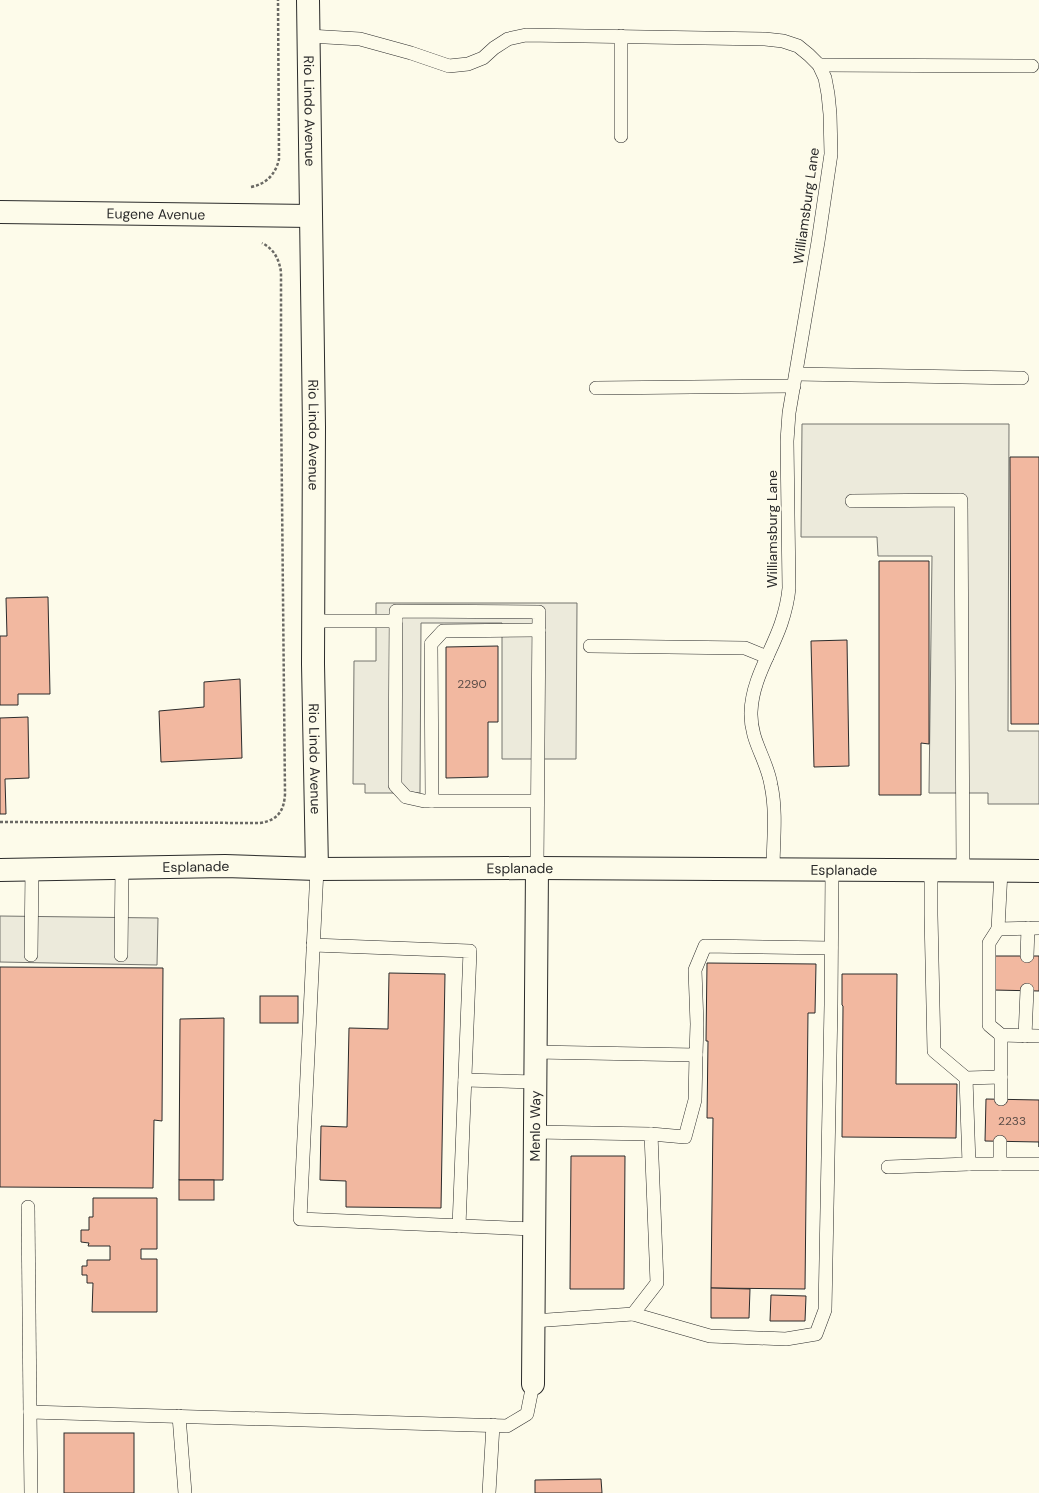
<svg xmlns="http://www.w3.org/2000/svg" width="1039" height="1493" viewBox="0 0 1039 1493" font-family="'DM Sans',sans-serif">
<rect width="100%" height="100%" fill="#fdfbea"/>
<g fill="#eceadb" stroke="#74746e">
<polygon points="802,424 1009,424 1008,731 1039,731 1039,804 988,804 988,793 929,793 932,556 878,556 877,537 801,537"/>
<polygon points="376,603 577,603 576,759 502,759 502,623 421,623 420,793 365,793 365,784 353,784 354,661 376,661"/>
<polygon points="0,916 158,918 157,965 0,962"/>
</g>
<g fill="#f2b8a0" stroke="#2b2b2b">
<polygon points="1010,457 1039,457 1039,724 1011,724"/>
<polygon points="879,561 929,561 929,744 921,743 921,795 879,795"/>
<polygon points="48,597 50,694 18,694 18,705 0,705 0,636 7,636 6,598"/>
<polygon points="847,640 849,766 814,767 811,641"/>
<polygon points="498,646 498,722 488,722 488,777 446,778 446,647"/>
<polygon points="240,679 242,758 161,762 159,711 204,707 204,682"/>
<polygon points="28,717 29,778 5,779 6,814 0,814 0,718"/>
<polygon points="993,956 1039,956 1039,991 993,990"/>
<polygon points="707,963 816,964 815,1013 808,1013 805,1289 711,1288 713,1118 707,1118 708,1041 706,1041"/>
<polygon points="0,967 163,968 162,1121 154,1120 153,1188 0,1187"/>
<polygon points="389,973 445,974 441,1208 346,1207 346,1181 320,1180 321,1126 347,1127 349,1028 388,1029"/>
<polygon points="842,974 897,974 896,1084 957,1084 956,1138 842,1137 843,1006 842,1005"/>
<rect x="260" y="996" width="38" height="27"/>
<polygon points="224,1018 223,1180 179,1180 180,1019"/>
<polygon points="986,1099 1039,1100 1039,1147 1039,1142 985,1141"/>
<polygon points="571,1156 625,1156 624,1289 570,1289"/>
<rect x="179" y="1180" width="35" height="20"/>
<polygon points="93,1198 157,1198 157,1249 141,1249 141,1259 157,1259 157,1312 92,1312 93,1283 87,1283 87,1275 82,1275 82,1266 87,1266 87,1260 110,1260 110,1246 88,1246 89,1243 81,1242 81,1230 89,1230 89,1217 93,1217"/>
<polygon points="711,1288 750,1289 749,1318 711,1318"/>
<polygon points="771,1295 806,1296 805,1321 770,1321"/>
<rect x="64" y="1433" width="70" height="60"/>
<polygon points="601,1479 602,1493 535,1493 535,1480"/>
</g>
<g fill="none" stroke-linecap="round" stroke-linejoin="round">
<g stroke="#2b2b2b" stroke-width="14">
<g id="lane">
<path d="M309,36l51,3 51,14 38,13 19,-2 15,-6 11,-10 14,-9 18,-4 239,4 18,2 15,5 11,9 10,10 6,13 3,16 2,20 1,40 -13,88 -29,171 -2,28 2,147c-1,12 -4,24 -8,36 -10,29 -29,56 -30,88 -1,29 16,47 20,73 6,28 2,58 2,85"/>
<polyline points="819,65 1032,66"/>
<polyline points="621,136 621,36"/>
<polyline points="796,374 1022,378"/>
<polyline points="596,388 794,386"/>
<polyline points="852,501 961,500 963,871"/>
<polyline points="313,621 396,621"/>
<polyline points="590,646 745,648 767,657"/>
<polyline points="432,801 431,644 443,631 539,630"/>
<polyline points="537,868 539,612 396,611 395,785 406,797 424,801 537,801"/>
<polyline points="317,869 300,1219 534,1229"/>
<polyline points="931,870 931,915 934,1051 966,1078 1001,1077"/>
<polyline points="1001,871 998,929 989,943 989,1025 1001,1035 1039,1036"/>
<polyline points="998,929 1039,928"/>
<polyline points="313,945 470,951 459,1226"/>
<polyline points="31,955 32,869"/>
<polyline points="121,955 122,868"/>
<polyline points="1027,956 1028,928"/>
<polyline points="1025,1036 1027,990"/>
<polyline points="535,1052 696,1055 697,1024 695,970 705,946 831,948"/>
<polyline points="465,1080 535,1082"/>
<polyline points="1001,1099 1001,1035"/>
<polyline points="651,1134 685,1137 695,1100 696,1055"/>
<polyline points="969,1164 1039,1164"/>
<polyline points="1000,1164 1000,1142"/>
<polyline points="888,1167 969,1164 966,1078"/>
<polyline points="28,1207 30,1412"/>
<polyline points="633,1314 710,1336 786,1339 816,1334 825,1310 831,1005 832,870"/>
<polyline points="533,1321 633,1314 657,1283 651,1134 534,1132"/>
<polyline points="179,1416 185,1493"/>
<polyline points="31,1493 30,1412 507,1426 527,1414 533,1384"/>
<polyline points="489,1493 493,1425"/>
</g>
</g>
<g stroke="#2b2b2b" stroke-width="24">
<g id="street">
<path id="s1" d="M308,0l6,427 -1,237 4,205"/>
<path id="s2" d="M0,212l311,4"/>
<path id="s3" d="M533,1384l4,-516"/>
</g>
</g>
<g stroke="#2b2b2b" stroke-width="24">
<g id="secondary">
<path id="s4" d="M0,870l225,-4 92,3 220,-1 502,3"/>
</g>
</g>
<g stroke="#6a6964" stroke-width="2.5" stroke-dasharray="3 2" stroke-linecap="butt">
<path d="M251,187c16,-3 25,-14 28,-28l-1,-159"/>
<path d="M0,822l260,1c18,-3 24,-12 25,-29l-4,-394v-128c-2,-13 -7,-23 -19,-29"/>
</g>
<use href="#lane" stroke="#fdfbea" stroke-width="13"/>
<use href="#street" stroke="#fdfbea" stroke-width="22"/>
<use href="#secondary" stroke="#fdfbea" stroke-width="22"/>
</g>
<g text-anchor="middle" stroke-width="3" stroke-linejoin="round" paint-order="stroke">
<g font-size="12" fill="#5d4e48">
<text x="472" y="688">2290</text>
<text x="1012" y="1125">2233</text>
</g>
<g font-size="14" fill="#2b2b2b" stroke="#fdfbea">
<text dy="5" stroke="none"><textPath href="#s1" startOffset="111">Rio Lindo Avenue</textPath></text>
<text transform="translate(806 206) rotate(-82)" y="5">Williamsburg Lane</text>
<text dy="5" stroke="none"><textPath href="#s2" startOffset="156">Eugene Avenue</textPath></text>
<text dy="5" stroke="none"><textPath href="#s1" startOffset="435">Rio Lindo Avenue</textPath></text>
<text transform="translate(772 529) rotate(-90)" y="5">Williamsburg Lane</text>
<text dy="5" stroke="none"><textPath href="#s1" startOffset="759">Rio Lindo Avenue</textPath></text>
<text dy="5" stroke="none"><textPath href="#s4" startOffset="196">Esplanade</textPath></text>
<text dy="5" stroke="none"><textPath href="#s4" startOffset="520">Esplanade</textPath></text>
<text dy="5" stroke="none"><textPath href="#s4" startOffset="844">Esplanade</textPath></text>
<text dy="5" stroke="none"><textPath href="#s3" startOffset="258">Menlo Way</textPath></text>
</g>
</g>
</svg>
